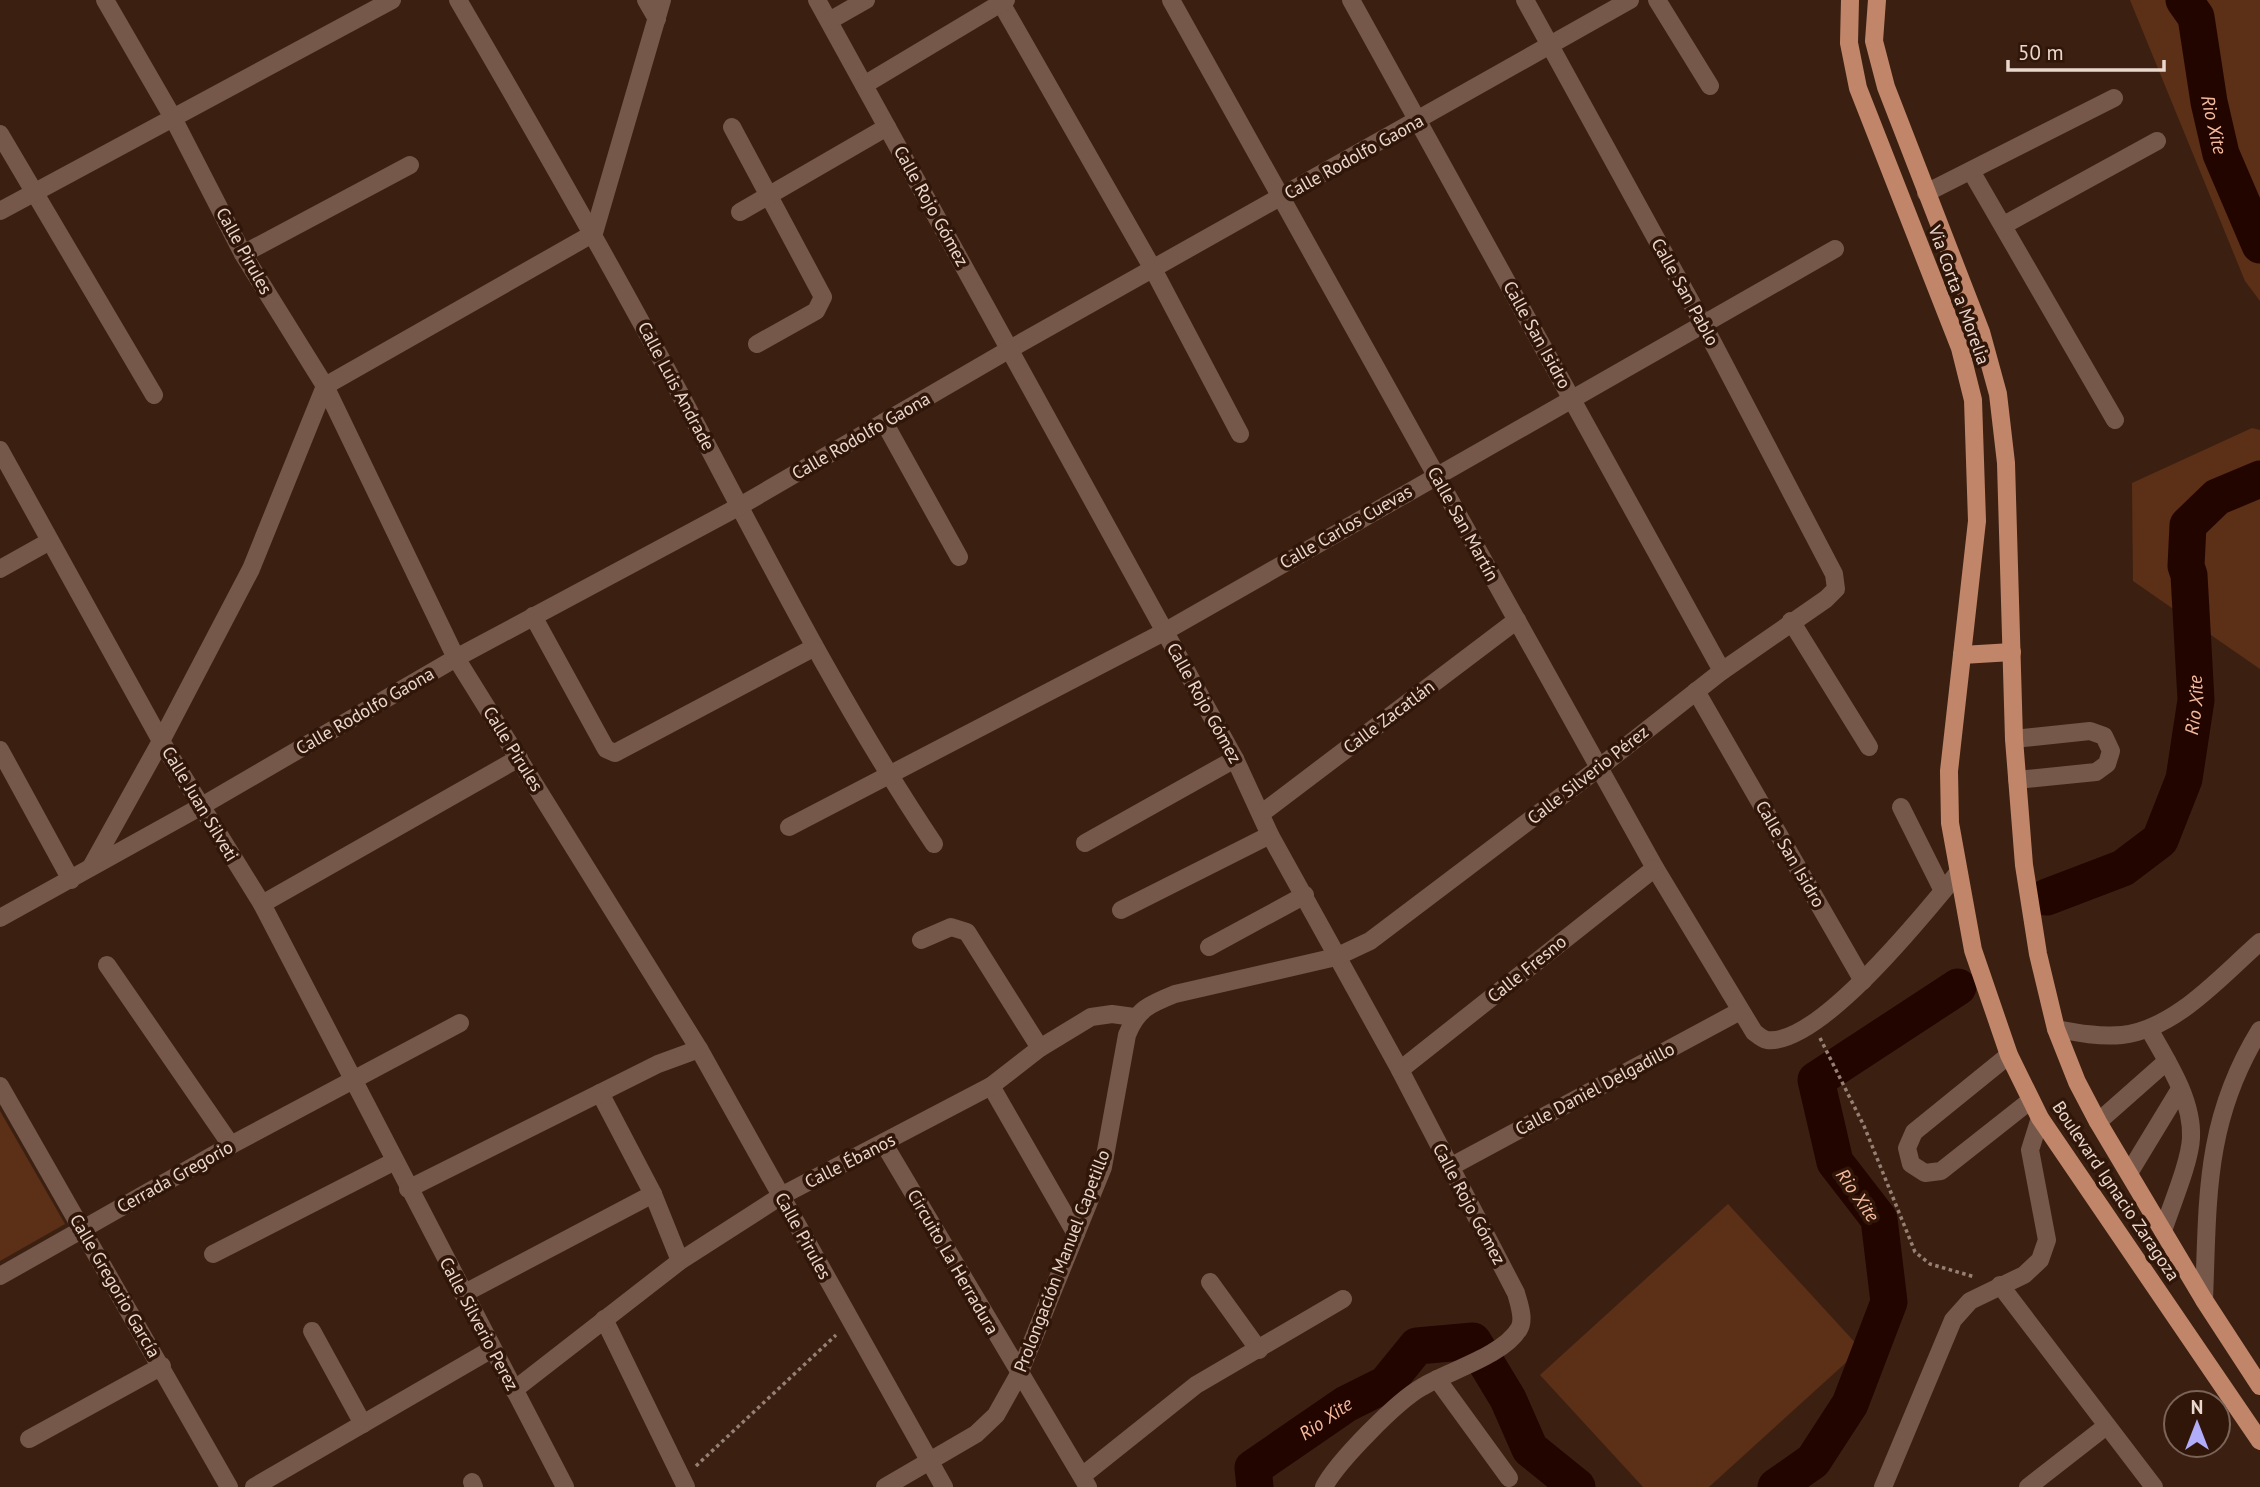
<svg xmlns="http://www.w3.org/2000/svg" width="2260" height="1487" viewBox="0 0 2260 1487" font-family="'PT Sans',sans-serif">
<rect width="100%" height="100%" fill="#3b2012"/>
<g fill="#5c2f17">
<polygon points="2130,0 2260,0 2260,301 2245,281"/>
<polygon points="2252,428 2260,430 2260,669 2133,581 2132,483"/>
<polygon points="0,1111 65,1224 0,1261"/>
<polygon points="1728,1204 1861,1349 1709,1487 1643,1487 1540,1375"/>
</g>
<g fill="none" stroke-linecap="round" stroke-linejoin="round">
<g stroke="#230500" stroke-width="37">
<path id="s1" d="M2184,0l12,17 13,85 12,52 39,91"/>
<path id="s2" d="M2047,897l76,-29 37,-28 24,-61 12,-79 -7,-125 -3,-9 2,-41 29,-28 43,-18"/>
<path id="s3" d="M1255,1487l-2,-19 93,-64 40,-20 31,-38 56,-5 35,58 22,50 47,38"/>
<polyline points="1776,1487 1813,1461 1850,1404 1889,1302 1879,1219 1835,1162 1816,1080 1958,987"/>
</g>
<g stroke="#968074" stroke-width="3.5" stroke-dasharray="3.5 3.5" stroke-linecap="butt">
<polyline points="1820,1038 1864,1126 1915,1252 1930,1264 1975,1277"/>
<polyline points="696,1466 836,1335"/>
</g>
<g stroke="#75584a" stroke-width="18">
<polyline points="105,0 172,116 243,254 325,386 456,658 699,1049 944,1487"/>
<path d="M458,0c76,130 150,260 221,392 82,154 158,307 255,452"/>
<polyline points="646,0 657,19"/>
<path d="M817,0l418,759 35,76 130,235 116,223c3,11 9,26 3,36 -16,27 -71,42 -97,58 -25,14 -85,75 -98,100"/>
<path d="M1171,0l484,868 99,164c4,3 8,7 13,8 52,6 158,-127 190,-166"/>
<polyline points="1351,0 1722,671"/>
<polyline points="1657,0 1710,86"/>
<polyline points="1001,3 1153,269 1240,434"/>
<polyline points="829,21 866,0"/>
<polyline points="864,85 1006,0"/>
<polyline points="732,127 823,297 816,311 757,344"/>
<polyline points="0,134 154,395"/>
<polyline points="1971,171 2115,420"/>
<polyline points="1926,193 2114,98"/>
<polyline points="0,211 392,0"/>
<polyline points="740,212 887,127"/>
<polyline points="2004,225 2157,141"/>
<polyline points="243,254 410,165"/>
<polyline points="884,422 959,557"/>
<polyline points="0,450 161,741 262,904 565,1487"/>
<polyline points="0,569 50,541"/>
<polyline points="533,616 606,749 615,753 813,648"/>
<polyline points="1791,621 1869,747"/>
<polyline points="1696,691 1863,981"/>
<polyline points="2014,739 2090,731 2104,736 2111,751 2107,764 2096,772 2017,780"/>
<polyline points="0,750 71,880"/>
<polyline points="1901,807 1943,891"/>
<polyline points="1262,813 1517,620"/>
<polyline points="789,827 1164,632 1835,249"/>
<polyline points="1085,843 1235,759"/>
<polyline points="91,867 161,741 251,569 325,386 594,233 662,0"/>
<polyline points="262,904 519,758"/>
<polyline points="1121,910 1270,835"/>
<polyline points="0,918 200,807 456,658 740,506 1010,349 1630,0"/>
<polyline points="921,940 951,927 967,932 1040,1048"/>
<polyline points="1209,947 1305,895"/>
<polyline points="107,965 231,1145"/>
<path d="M2056,1029c22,4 44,8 66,6 54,-6 99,-59 138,-93"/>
<path d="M2149,1029c18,32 44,71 42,109 -1,24 -20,68 -28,93"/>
<polyline points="2009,1055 1914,1132 1907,1148 1911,1164 1925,1173 1941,1171 2031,1100"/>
<polyline points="1400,1070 1655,868"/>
<polyline points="0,1086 229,1487"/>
<polyline points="991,1086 1076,1234"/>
<polyline points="600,1093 653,1194 680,1261"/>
<polyline points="2098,1122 2167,1061"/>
<polyline points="884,1144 1088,1487"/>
<polyline points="1450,1167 1740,1011"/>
<polyline points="2129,1173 2180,1089"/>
<polyline points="408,1189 658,1064 699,1049"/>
<polyline points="213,1254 393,1162"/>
<polyline points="0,1276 231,1145 460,1023"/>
<polyline points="1210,1282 1259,1350"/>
<polyline points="2000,1285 2154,1487"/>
<polyline points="463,1294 653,1194"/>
<path d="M2204,1300c4,-102 0,-179 56,-270"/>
<polyline points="604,1319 686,1487"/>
<polyline points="312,1331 363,1424"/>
<polyline points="1437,1379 1509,1478"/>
<polyline points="514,1390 680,1261 781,1196 991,1086 1040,1048 1091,1017 1112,1014 1134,1017"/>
<polyline points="29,1439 162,1366"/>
<polyline points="1082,1476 1196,1385 1343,1299"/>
<polyline points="472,1482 474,1487"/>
<polyline points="254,1487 492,1349"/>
<path d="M885,1487l91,-53 20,-19 23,-41 84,-207 24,-132c10,-26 23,-31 48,-41l161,-37 34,-16 230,-174 122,-96 104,-72 10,-10 -2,-15 -131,-250 -178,-324"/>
<polyline points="1883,1487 1953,1320 1970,1301 2024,1275 2040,1260 2047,1240 2030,1150 2040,1118"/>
<polyline points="2028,1487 2105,1427"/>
</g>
<g stroke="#c18669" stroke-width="18">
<polyline points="1850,0 1849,43 1858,88 1960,348 1973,400 1977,521 1949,771 1950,823 1973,950 2009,1055 2040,1118 2260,1441"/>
<polyline points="1877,0 1874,41 1886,87 1981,332 1998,394 2006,463 2014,739 2024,865 2038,954 2056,1029 2077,1082 2098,1122 2204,1300 2260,1386"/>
<polyline points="1962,655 2012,652"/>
</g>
</g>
<g text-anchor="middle" stroke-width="7" stroke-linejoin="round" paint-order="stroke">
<g font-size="18" fill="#ead7ce" stroke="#301608">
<text transform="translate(1354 157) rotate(-29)" y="6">Calle Rodolfo Gaona</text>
<text transform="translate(931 206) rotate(61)" y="6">Calle Rojo Gómez</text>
<text transform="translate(244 251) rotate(61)" y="6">Calle Pirules</text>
<text transform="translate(1685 292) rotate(61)" y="6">Calle San Pablo</text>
<text transform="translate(1959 295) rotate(70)" y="6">Via Corta a Morelia</text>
<text transform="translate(1537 335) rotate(61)" y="6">Calle San Isidro</text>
<text transform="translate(676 386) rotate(62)" y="6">Calle Luis Andrade</text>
<text transform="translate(861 436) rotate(-30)" y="6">Calle Rodolfo Gaona</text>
<text transform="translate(1463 524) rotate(61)" y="6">Calle San Martín</text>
<text transform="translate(1346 527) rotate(-30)" y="6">Calle Carlos Cuevas</text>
<text transform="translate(1204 703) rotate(61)" y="6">Calle Rojo Gómez</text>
<text transform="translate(365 711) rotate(-30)" y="6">Calle Rodolfo Gaona</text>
<text transform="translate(1389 717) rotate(-37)" y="6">Calle Zacatlán</text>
<text transform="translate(513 749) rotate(58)" y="6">Calle Pirules</text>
<text transform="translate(1588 775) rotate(-38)" y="6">Calle Silverio Pérez</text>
<text transform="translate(200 804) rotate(59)" y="6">Calle Juan Silveti</text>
<text transform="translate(1790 854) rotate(60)" y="6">Calle San Isidro</text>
<text transform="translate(1527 969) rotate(-39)" y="6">Calle Fresno</text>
<text transform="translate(1595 1089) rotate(-28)" y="6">Calle Daniel Delgadillo</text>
<text transform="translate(850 1161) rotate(-27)" y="6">Calle Ébanos</text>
<text transform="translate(175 1177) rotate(-29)" y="6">Cerrada Gregorio</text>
<text transform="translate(2116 1191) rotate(56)" y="6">Boulevard Ignacio Zaragoza</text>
<text transform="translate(1469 1204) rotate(62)" y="6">Calle Rojo Gómez</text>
<text transform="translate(803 1236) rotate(61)" y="6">Calle Pirules</text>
<text transform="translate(1062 1261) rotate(-69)" y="6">Prolongación Manuel Capetillo</text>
<text transform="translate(953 1262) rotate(60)" y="6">Circuito La Herradura</text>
<text transform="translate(115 1286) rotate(60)" y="6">Calle Gregorio García</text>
<text transform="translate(479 1324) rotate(62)" y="6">Calle Silverio Perez</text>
</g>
<g font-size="19" font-style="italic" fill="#f5bb9f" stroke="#301608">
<text dy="7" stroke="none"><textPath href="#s1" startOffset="130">Rio Xite</textPath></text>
<text dy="7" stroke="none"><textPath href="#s2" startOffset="268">Rio Xite</textPath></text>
<text transform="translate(1858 1195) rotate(55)" y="7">Rio Xite</text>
<text dy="7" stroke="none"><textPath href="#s3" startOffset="107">Rio Xite</textPath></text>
</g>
</g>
<g transform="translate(2197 1424)"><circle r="33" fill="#301608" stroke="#7a6357" stroke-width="2"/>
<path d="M0-5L12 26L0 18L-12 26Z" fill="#b2adf9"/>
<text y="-10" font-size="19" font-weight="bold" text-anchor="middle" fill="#ead7ce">N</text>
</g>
<path d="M2008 60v10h156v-10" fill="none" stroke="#ead7ce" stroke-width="3.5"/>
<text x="2018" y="60" font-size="21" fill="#ead7ce" stroke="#301608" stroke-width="5" paint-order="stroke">50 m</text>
</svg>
